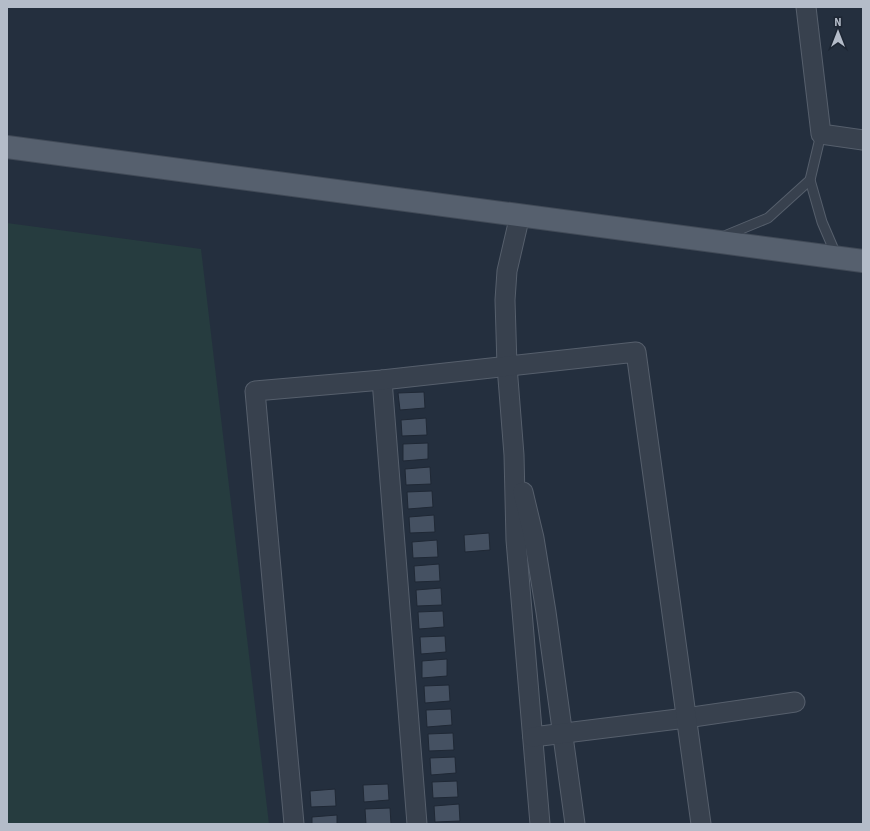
<svg xmlns="http://www.w3.org/2000/svg" width="870" height="831" viewBox="0 0 870 831" font-family="'Source Sans 3',sans-serif">
<rect width="100%" height="100%" fill="#242f3e"/>
<polygon fill="#263c3f" points="7,223 201,249 269,824 7,824"/>
<g fill="#455162" stroke="#1f2835">
<polygon points="424,392 425,408 400,410 398,393"/>
<polygon points="426,418 427,435 402,436 401,420"/>
<polygon points="428,443 428,459 403,461 403,444"/>
<polygon points="430,467 431,484 406,485 405,469"/>
<polygon points="432,491 433,507 408,509 407,492"/>
<polygon points="434,515 435,532 410,533 409,517"/>
<polygon points="489,533 490,550 465,552 464,535"/>
<polygon points="437,540 438,557 413,558 412,542"/>
<polygon points="439,564 440,581 415,582 414,566"/>
<polygon points="441,588 442,605 417,606 416,590"/>
<polygon points="443,611 444,627 419,629 418,612"/>
<polygon points="445,636 446,652 421,654 420,637"/>
<polygon points="447,659 447,676 422,678 422,661"/>
<polygon points="449,685 450,701 425,703 424,686"/>
<polygon points="451,709 452,725 427,727 426,710"/>
<polygon points="453,733 454,750 429,751 428,734"/>
<polygon points="455,757 456,773 431,775 430,758"/>
<polygon points="457,781 458,797 433,798 432,782"/>
<polygon points="388,784 389,800 364,802 363,785"/>
<polygon points="335,789 336,806 311,807 310,791"/>
<polygon points="459,804 460,821 435,822 434,806"/>
<polygon points="390,808 391,824 366,824 365,809"/>
<polygon points="337,815 337,824 312,824 312,817"/>
</g>
<g fill="none" stroke-linecap="round" stroke-linejoin="round">
<g stroke="#565f6c" stroke-width="11">
<g id="lane">
<polyline points="821,134 810,180 822,222 837,257"/>
<polyline points="722,237 768,218 810,180"/>
</g>
</g>
<g stroke="#565f6c" stroke-width="21">
<g id="street">
<polyline points="806,7 821,134 863,140"/>
<polyline points="520,215 507,271 505,300 507,366 514,455 516,540 540,824"/>
<polyline points="382,380 417,824"/>
<polyline points="523,492 534,538 546,612 575,824"/>
<polyline points="533,737 686,718 795,702"/>
<polyline points="294,824 255,391 382,380 636,352 701,824"/>
</g>
</g>
<g stroke="#414a57" stroke-width="24">
<polyline id="primary" points="7,147 863,261"/>
</g>
<use href="#lane" stroke="#38414e" stroke-width="9"/>
<use href="#street" stroke="#38414e" stroke-width="19"/>
<use href="#primary" stroke="#56606e" stroke-width="22"/>
</g>
<rect width="870" height="831" fill="none" stroke="#b4bcc9" stroke-width="16"/>
<g transform="translate(838 32)" stroke="#1d2633" stroke-width="3" paint-order="stroke">
<path d="M0-3L7 15L0 10L-7 15Z" fill="#b4bcc9"/>
<text y="-6" font-size="11" font-weight="bold" text-anchor="middle" fill="#b4bcc9">N</text>
</g>
</svg>
